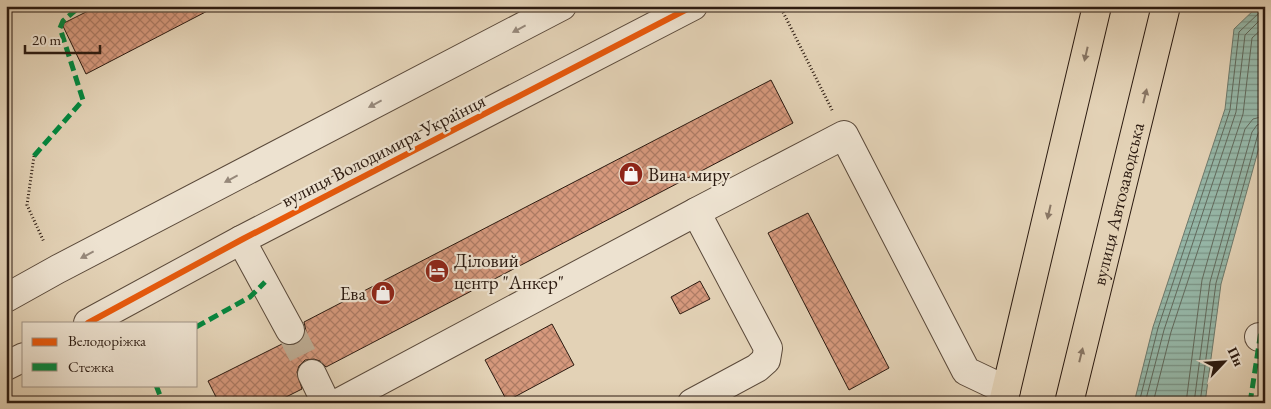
<svg xmlns="http://www.w3.org/2000/svg" width="1271" height="409" viewBox="0 0 1271 409" font-family="'EB Garamond',serif">
<defs>
<pattern id="water-rules" width="6" height="5" patternUnits="userSpaceOnUse" patternTransform="scale(1.25)"><rect width="6" height="5" fill="#96b8a9"/><path d="M0 2.5h6" fill="none" stroke="#7b9588"/></pattern>
<pattern id="building-cross-hatch" width="8" height="8" patternUnits="userSpaceOnUse" patternTransform="scale(1.25)"><rect width="8" height="8" fill="#d6997d"/><path d="M0 0l8 8M0 8l8-8" fill="none" stroke="#ae7c65"/></pattern>
</defs>
<rect width="100%" height="100%" fill="#e3d2b6"/>
<filter id="stains"><feTurbulence type="fractalNoise" baseFrequency=".004" numOctaves="4"/><feColorMatrix values="0 0 0 0 .2 0 0 0 0 .09 0 0 0 0 .02 0 0 0 .5 -.17"/></filter>
<radialGradient id="worn" r=".72"><stop offset=".6" stop-color="#630" stop-opacity="0"/><stop offset="1" stop-color="#630" stop-opacity=".3"/></radialGradient>
<polygon fill="url(#water-rules)" stroke="#6c796c" points="1258,6 1265,6 1265,126 1221,284 1205,403 1134,403 1153,327 1225,109 1234,29"/>
<g fill="none" stroke-linecap="round" stroke-linejoin="round">
<g stroke="#616a5d" stroke-width="1">
<polyline points="1139,403 1158,328 1230,110 1239,32 1260,12 1261,6"/>
<polyline points="1145,403 1164,330 1236,112 1245,35 1265,15"/>
<polyline points="1153,403 1171,332 1243,114 1252,38 1265,26"/>
<polyline points="1186,403 1202,280 1245,129 1253,119 1265,116"/>
<polyline points="1194,403 1210,282 1252,132 1257,125 1265,123"/>
<polyline points="1200,403 1216,283 1258,134 1260,130 1265,129"/>
</g>
</g>
<g fill="url(#building-cross-hatch)" stroke="#2c1b11">
<polygon points="98,6 217,6 86,74 62,24"/>
<polygon points="771,80 793,123 326,367 320,361 314,359 305,360 299,366 297,372 302,389 274,403 219,403 208,381 282,344 290,346 298,343 303,339 306,331 304,322"/>
<polygon points="808,213 889,368 849,390 768,233"/>
<polygon points="700,281 710,299 680,314 671,297"/>
<polygon points="552,324 574,365 507,401 485,360"/>
</g>
<g fill="none" stroke-linecap="round" stroke-linejoin="round">
<polyline stroke="#bead95" stroke-width="28" stroke-dasharray="28 14" stroke-linecap="butt" points="290,330 312,374"/>
<g stroke="#5a493a" stroke-width="30">
<g id="minor">
<polyline points="241,240 290,330"/>
<polyline points="6,298 58,269 562,6"/>
<polyline points="88,323 241,240 693,6"/>
<polyline points="1259,337 1265,338"/>
<polyline points="6,366 24,357"/>
<polyline points="312,374 326,403"/>
<polyline points="338,403 696,212"/>
<polyline points="692,403 757,368 766,360 768,348 696,212 844,135 966,371 1006,390"/>
</g>
</g>
<g stroke="#2c1b11" stroke-width="30">
<g id="major">
<polyline points="1003,403 1097,6"/>
<path id="s1" d="M1069,403l97,-397"/>
</g>
</g>
<g stroke="#2c1b11" stroke-width="3" stroke-dasharray="1 2.5" stroke-linecap="butt">
<polyline points="780,6 833,112"/>
<polyline points="34,156 27,205 44,242"/>
</g>
<use href="#minor" stroke="#ede2d0" stroke-width="28"/>
<use href="#major" stroke="#e3d2b6" stroke-width="28"/>
<g stroke="#00873e" stroke-width="5" stroke-dasharray="10 5" stroke-linecap="butt">
<polyline points="34,156 83,100 60,28 63,21 77,9 77,6"/>
<polyline points="196,327 250,297 265,282"/>
<polyline points="156,385 161,398 160,403"/>
<polyline points="1250,403 1265,305"/>
</g>
<g stroke="#ede2d0" stroke-width="9">
<polyline id="cycleway" points="88,323 241,240 693,6"/>
</g>
<use href="#cycleway" stroke="#e8590c" stroke-width="6"/>
</g>
<defs><path id="oneway-solid" d="M-6-.8H1V-3.2L6.5 0L1 3.2V.8H-6Z" transform="scale(1.25)"/></defs>
<g fill="#96887a">
<use href="#oneway-solid" transform="translate(519 29) rotate(152)"/>
<use href="#oneway-solid" transform="translate(375 104) rotate(152)"/>
<use href="#oneway-solid" transform="translate(231 179) rotate(152)"/>
<use href="#oneway-solid" transform="translate(87 255) rotate(152)"/>
</g>
<g fill="#887664">
<use href="#oneway-solid" transform="translate(1086 54) rotate(103)"/>
<use href="#oneway-solid" transform="translate(1145 96) rotate(-76)"/>
<use href="#oneway-solid" transform="translate(1049 212) rotate(103)"/>
<use href="#oneway-solid" transform="translate(1081 355) rotate(-76)"/>
</g>
<defs>
<g id="shop-disc" transform="scale(1.25)"><circle r="9.5" fill="#8f2418" stroke="#ede2d0"/><path d="M-5-2.5h2.3a2.7 3.5 0 0 1 5.4 0H5L5.5 6h-11ZM-1.5-2.5h3a1.5 2.3 0 0 0-3 0Z" fill="#fff"/></g>
<g id="hotel-disc" transform="scale(1.25)"><circle r="9.5" fill="#8f2418" stroke="#ede2d0"/><path d="M-6-4.5h1.5V1H6V5H4.5V3h-9V5H-6ZM-4 0a1.8 1.8 0 1 1 3.6 0ZM.5 0V-2.5h3Q6-2.5 6 0Z" fill="#fff"/></g>
</defs>
<g fill-rule="evenodd">
<use href="#shop-disc" x="631" y="174"/>
<use href="#hotel-disc" x="437" y="271"/>
<use href="#shop-disc" x="383" y="293"/>
</g>
<g text-anchor="middle" stroke-width="4.5" stroke-linejoin="round" paint-order="stroke">
<g font-size="19" fill="#2c1b11" stroke="#ede2d0">
<text transform="translate(383 150) rotate(-27)" y="7">вулиця Володимира Українця</text>
<text dy="7" stroke="none"><textPath href="#s1" startOffset="205">вулиця Автозаводська</textPath></text>
</g>
<g font-size="19" fill="#2c1b11" stroke="#ede2d0" text-anchor="start">
<text x="648" y="181">Вина миру</text>
<text x="454" y="267">Діловий<tspan x="454" dy="22">центр "Анкер"</tspan></text>
<text x="366" y="300" text-anchor="end">Ева</text>
</g>
</g>
<rect width="1271" height="409" fill="none" stroke="#e3d2b6" stroke-width="25"/>
<rect x="8" y="8" width="1256" height="394" fill="none" stroke="#2c1b11" stroke-width="2.5"/>
<rect x="12" y="12" width="1246" height="384" fill="none" stroke="#2c1b11"/>
<rect x="22" y="322" width="175" height="65" fill="#ede2d0" stroke="#a09284"/>
<rect x="32" y="338" width="25" height="8" fill="#e8590c" stroke="#a09284"/>
<text x="68" y="346" font-size="15" fill="#2c1b11">Велодоріжка</text>
<rect x="32" y="363" width="25" height="8" fill="#00873e" stroke="#a09284"/>
<text x="68" y="372" font-size="15" fill="#2c1b11">Стежка</text>
<g transform="translate(1224 362) rotate(65)" stroke="#ede2d0" stroke-width="4" paint-order="stroke">
<path d="M0-4L9 19L0 12L-9 19Z" fill="#2c1b11"/>
<text y="-8" font-size="14" font-weight="bold" text-anchor="middle" fill="#2c1b11">Пн</text>
</g>
<path d="M25 45v8h75v-8" fill="none" stroke="#2c1b11" stroke-width="2.5"/>
<text x="32" y="45" font-size="15" fill="#2c1b11" stroke="#ede2d0" stroke-width="4" paint-order="stroke">20 m</text>
<rect width="100%" height="100%" filter="url(#stains)"/>
<rect width="100%" height="100%" fill="url(#worn)"/>
</svg>
